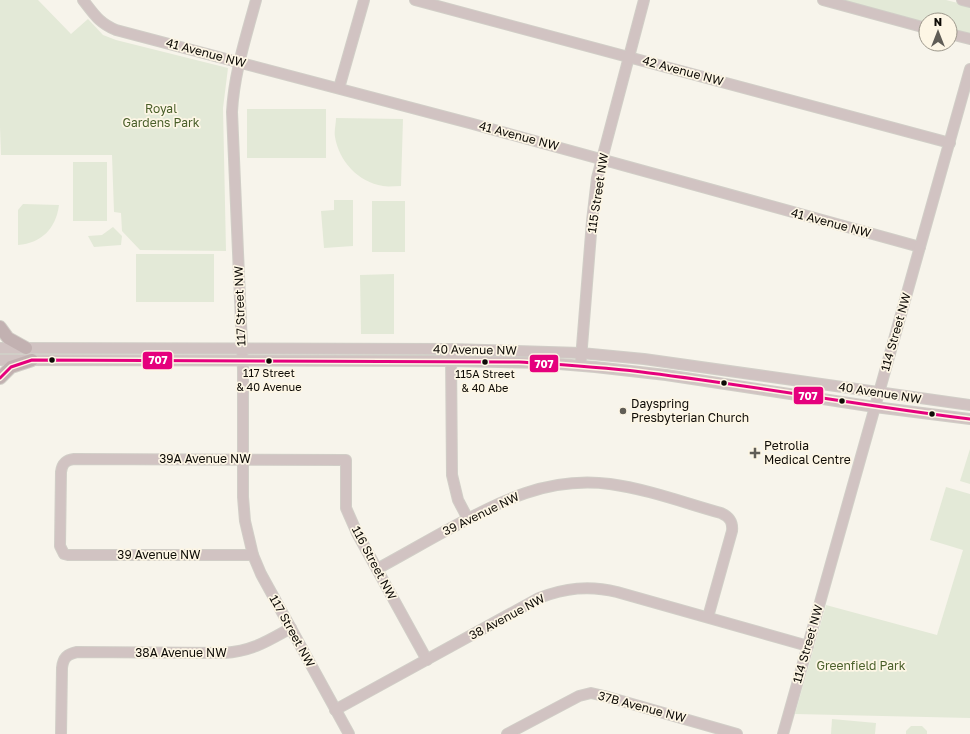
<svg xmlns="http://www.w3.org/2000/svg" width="970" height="734" viewBox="0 0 970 734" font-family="'Golos Text',sans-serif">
<rect width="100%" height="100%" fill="#f7f4eb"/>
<g fill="#e3e9d7">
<polygon points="0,0 38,0 71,34 88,19 103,35 116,40 228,68 223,108 226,251 140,250 122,231 121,213 114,212 112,155 1,155 0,127"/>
<polygon points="841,0 946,0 970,6 970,34 950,29 950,20 926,20 926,23"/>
<rect x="247" y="109" width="79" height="49"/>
<path d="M336,118l67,1 -2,67c-6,0 -13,1 -18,0 -25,-4 -44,-25 -48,-49 -1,-6 1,-13 1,-19z"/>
<rect x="73" y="162" width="34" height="59"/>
<polygon points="334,200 353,200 353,246 324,248 321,211 334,210"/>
<rect x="372" y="201" width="33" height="51"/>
<path d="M23,204l36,1c-3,23 -17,38 -41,40v-35z"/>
<polygon points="113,227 122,236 121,245 94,247 88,236 102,235"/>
<rect x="136" y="254" width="78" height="48"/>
<polygon points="394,274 394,334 361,334 360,275"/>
<polygon points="970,449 970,484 960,481"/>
<polygon points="946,487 970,494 970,718 795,714 826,605 937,635 963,550 930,540"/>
<polygon points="832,719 876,723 875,734 831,734"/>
<polygon points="911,726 922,726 927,731 927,734 906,734 906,731"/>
</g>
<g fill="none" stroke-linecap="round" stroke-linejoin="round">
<g stroke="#d1cec7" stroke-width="12">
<g id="minor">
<path d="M83,0c11,14 16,23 33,30l357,94 447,123"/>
<path d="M256,0c-10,37 -22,73 -24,112l11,257v128l2,24 8,34 8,19 88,160"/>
<polyline points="415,0 950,143"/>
<polyline points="823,0 926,28"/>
<polyline points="962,0 970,2"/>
<polyline points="950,34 970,39"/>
<polyline points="339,88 364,0"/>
<polyline points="0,348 451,349 581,353 644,359 970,405"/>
<polyline points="451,354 452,475 458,500 468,519"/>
<polyline points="581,359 592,221 597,178 644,0"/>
<polyline points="0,360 451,361 547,363 595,367 666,375 875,407 970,419"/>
<path d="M253,555h-185l-4,-1 -4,-8 1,-74c1,-8 4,-12 13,-13l272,1v48l11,25 70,127"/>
<path d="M377,569c24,-13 48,-27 72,-40 52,-28 99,-53 161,-45 37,5 75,19 111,29 9,4 12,9 11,18l-24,86"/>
<path d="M335,710l204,-112c26,-10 50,-13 78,-6l191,54"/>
<path d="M61,734l1,-66c1,-10 5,-14 15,-16l147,1c28,-2 42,-11 67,-25"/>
<polyline points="507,734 579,696 591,693 604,696 737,734"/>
<polyline points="783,734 970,69"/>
</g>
</g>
<g stroke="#d1cec7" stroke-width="14">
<g id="major">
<polyline points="0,327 8,338 26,348"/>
<polyline points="0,378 11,367 32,360"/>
</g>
</g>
<use href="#minor" stroke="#d1c3c2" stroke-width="10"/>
<use href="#major" stroke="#c2b1b1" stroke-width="12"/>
<g stroke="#fdf6e5" stroke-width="6">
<path id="bus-1" d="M0,378l11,-11 21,-7 487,2c43,3 87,5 130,11 107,13 214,33 321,46"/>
</g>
<use href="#bus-1" stroke="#e5007d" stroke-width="3"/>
</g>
<g fill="#0e0b06" stroke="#fdf6e5" stroke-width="1.5">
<circle cx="52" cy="360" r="3.5"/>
<circle cx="269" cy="361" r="3.5"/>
<circle cx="485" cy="362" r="3.5"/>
<circle cx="724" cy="383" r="3.5"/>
<circle cx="842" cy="401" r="3.5"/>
<circle cx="932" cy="414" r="3.5"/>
</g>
<g fill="#605d56" stroke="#fdf6e5" stroke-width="1.5">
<circle cx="623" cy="411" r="4"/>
<path d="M753 447h4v4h4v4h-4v4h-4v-4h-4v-4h4z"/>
</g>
<g text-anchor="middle" stroke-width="3.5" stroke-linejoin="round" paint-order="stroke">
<g font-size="11" fill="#0e0b06" stroke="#fdf6e5">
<text x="269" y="377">117 Street<tspan x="269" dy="14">&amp; 40 Avenue</tspan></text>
<text x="485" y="378">115A Street<tspan x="485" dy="14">&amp; 40 Abe</tspan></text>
</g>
<g font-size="12" fill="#0e0b06" stroke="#fdf6e5">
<text transform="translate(206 53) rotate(15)" y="4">41 Avenue NW</text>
<text transform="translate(683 71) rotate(15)" y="4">42 Avenue NW</text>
<text transform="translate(519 136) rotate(15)" y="4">41 Avenue NW</text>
<text transform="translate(598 193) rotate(-81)" y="4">115 Street NW</text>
<text transform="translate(831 223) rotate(15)" y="4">41 Avenue NW</text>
<text transform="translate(240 306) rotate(-92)" y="4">117 Street NW</text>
<text transform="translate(896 332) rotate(-74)" y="4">114 Street NW</text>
<text transform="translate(475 350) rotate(1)" y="4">40 Avenue NW</text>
<text transform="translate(880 393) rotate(9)" y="4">40 Avenue NW</text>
<text x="205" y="463">39A Avenue NW</text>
<text transform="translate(481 514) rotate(-26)" y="4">39 Avenue NW</text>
<text x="159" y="559">39 Avenue NW</text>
<text transform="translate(374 563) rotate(62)" y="4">116 Street NW</text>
<text transform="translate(507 617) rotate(-28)" y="4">38 Avenue NW</text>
<text transform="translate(292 631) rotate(61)" y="4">117 Street NW</text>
<text transform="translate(808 644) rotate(-74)" y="4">114 Street NW</text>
<text x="181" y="657">38A Avenue NW</text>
<text transform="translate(642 707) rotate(15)" y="4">37B Avenue NW</text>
</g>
<g font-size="12" fill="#495f29" stroke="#fdf6e5">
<text x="161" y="113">Royal<tspan x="161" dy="14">Gardens Park</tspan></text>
<text x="861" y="670">Greenfield Park</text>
</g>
<g font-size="12" fill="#0e0b06" stroke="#fdf6e5" text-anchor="start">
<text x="631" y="408">Dayspring<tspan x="631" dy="14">Presbyterian Church</tspan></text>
<text x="764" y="450">Petrolia<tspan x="764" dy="14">Medical Centre</tspan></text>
</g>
</g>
<g stroke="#fdf6e5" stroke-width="1.5">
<rect x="142" y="351" width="31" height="19" rx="4" fill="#e5007d"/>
<rect x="529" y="354" width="30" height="19" rx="4" fill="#e5007d"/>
<rect x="793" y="386" width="31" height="19" rx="4" fill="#e5007d"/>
</g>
<g font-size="11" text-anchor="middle" font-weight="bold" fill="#fff">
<text x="158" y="364">707</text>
<text x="544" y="368">707</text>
<text x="808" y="400">707</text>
</g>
<g transform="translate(938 32)"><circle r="19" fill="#fdf6e5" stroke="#9d988c"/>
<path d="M0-3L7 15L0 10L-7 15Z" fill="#605d56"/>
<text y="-6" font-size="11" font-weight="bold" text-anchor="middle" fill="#0e0b06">N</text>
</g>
</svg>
